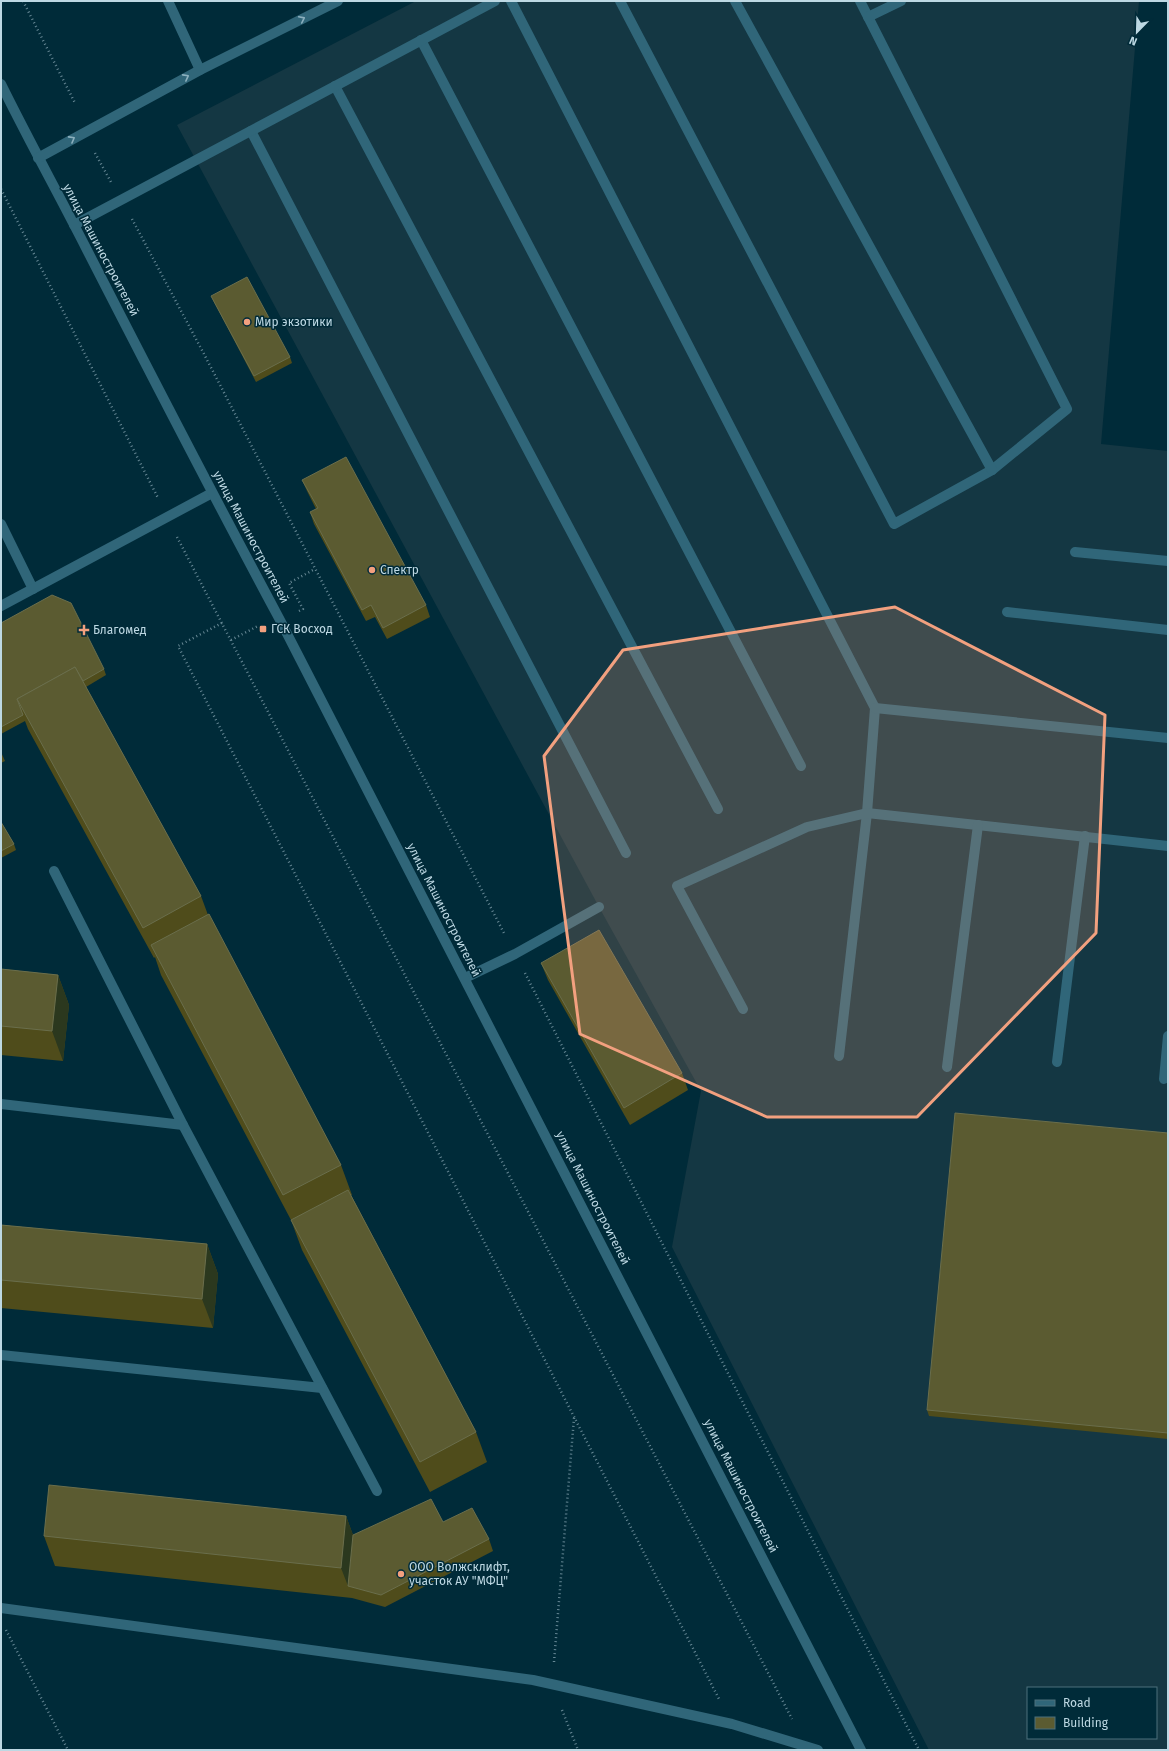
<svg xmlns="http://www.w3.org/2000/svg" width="1169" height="1751" viewBox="0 0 1169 1751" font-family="'Fira Sans',sans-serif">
<rect width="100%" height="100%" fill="#002b39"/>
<path fill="#143743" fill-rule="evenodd" d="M416,1h723l-38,443 67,7v1299h-239l-257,-503 29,-156 -102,-184 -422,-782zM1028,1688h128v50h-128z"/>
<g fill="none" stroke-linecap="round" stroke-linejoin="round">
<g stroke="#668895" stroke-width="2.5" stroke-dasharray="1 3" stroke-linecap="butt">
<polyline points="23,1 75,103"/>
<polyline points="95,153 111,182"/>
<polyline points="1,189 158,498"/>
<polyline points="132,219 204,354 505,935"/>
<polyline points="177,537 792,1719"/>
<polyline points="299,611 303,609 289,583 315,569"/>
<polyline points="222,623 178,646 719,1699"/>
<polyline points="231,640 258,626"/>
<polyline points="525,973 919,1750"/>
<polyline points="6,1630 68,1750"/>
<polyline points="554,1662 574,1418"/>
<polyline points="562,1710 578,1750"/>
</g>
<g stroke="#306679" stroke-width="10">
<polyline points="168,1 200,70"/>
<polyline points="511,1 875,708 867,813 839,1056"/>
<polyline points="620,1 894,524 992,470 1067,409 860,1"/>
<polyline points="735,1 992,470"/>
<polyline points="868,17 901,1"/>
<polyline points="421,40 801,766"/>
<polyline points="335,86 718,809"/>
<polyline points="251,131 626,853"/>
<polyline points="74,225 495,1"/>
<polyline points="1,524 33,589"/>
<polyline points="1075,552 1168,561"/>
<polyline points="1,606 212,493"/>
<polyline points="1007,612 1168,630"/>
<polyline points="875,708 1168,738"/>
<polyline points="54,871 183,1125 377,1491"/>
<polyline points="465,978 515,954 599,907"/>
<polyline points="743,1009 677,886 807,827 867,813 1168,846"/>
<polyline points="1057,1062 1085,836"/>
<polyline points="947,1067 978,825"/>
<polyline points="1164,1079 1168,1036"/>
<polyline points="1,1104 183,1125"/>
<polyline points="1,1355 322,1388"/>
<polyline points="1,1608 533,1680 732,1724 818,1750"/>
</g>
<g stroke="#306679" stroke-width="10">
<path d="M1,84c27,55 57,109 85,164 64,125 128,249 194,372l581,1130"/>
<polyline points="38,158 200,70 338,1"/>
</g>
</g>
<g fill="#4f4c1b">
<polygon points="211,296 290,357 292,363 256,382 214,302"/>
<polygon points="302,480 426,605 430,617 387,639 375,617 366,621 314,524 310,512 316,509 307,491"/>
<polygon points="1,623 104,669 106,675 86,687 201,896 208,915 341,1165 352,1195 351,1195 476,1432 487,1462 430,1492 302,1250 291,1220 161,975 155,957 154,958 28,729 25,721 1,734"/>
<polygon points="1,752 5,761 1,763"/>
<polygon points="1,822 14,844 16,850 1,858"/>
<polygon points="541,963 682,1073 688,1090 630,1125 548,980"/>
<polygon points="1,969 58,975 69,1005 63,1061 1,1055"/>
<polygon points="1168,1133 1168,1439 929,1416 927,1410"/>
<polygon points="1,1225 207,1244 218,1274 213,1328 1,1308"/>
<polygon points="346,1516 353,1535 443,1522 489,1539 493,1551 385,1607 352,1598 55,1566 44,1536"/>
</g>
<g fill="#2b381e">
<polygon points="58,975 69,1005 63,1061 52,1031"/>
<polygon points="207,1244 218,1274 213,1328 202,1299"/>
<polygon points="346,1516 357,1546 348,1586 341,1568"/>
</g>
<g fill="#5b5b31" stroke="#6a6e4c">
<polygon points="247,277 290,357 254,376 211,296"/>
<polygon points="346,457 426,605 383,628 371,605 362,610 310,512 318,508 302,480"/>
<polygon points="52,595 71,603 104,669 83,681 75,667 17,699 23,715 1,727 1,623"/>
<polygon points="75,667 201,896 143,928 17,699"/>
<polygon points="1,822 14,844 1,851"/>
<polygon points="209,914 341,1165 283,1195 151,945"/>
<polygon points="599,930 682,1073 624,1108 541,963"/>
<polygon points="1,969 58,975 52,1031 1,1026"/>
<polygon points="955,1113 1168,1133 1168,1433 927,1410"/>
<polygon points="348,1190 476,1432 420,1462 291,1220"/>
<polygon points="1,1225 207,1244 202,1299 1,1280"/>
<polygon points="49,1485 346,1516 341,1568 44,1536"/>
<polygon points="431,1499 443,1522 472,1508 489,1539 381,1595 348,1586 353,1535"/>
</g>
<defs><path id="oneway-chevron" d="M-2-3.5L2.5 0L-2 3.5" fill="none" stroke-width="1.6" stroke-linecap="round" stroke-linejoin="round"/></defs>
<g stroke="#8cb0be">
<use href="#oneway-chevron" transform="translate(302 19) rotate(-26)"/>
<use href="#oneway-chevron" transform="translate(186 77) rotate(-28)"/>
<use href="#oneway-chevron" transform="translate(72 139) rotate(-29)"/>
</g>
<path fill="#f2a07f" fill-opacity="0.2" stroke="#f2a07f" stroke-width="3" stroke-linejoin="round" d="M895,607l210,108 -9,218 -179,184h-150l-187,-83 -36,-278 79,-106z"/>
<g fill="#f2a07f" stroke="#002b39" stroke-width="1.5">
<circle cx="247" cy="322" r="4"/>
<circle cx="372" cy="570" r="4"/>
<rect x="259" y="625" width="8" height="8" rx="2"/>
<path d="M82 624h4v4h4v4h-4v4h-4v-4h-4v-4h4z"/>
<circle cx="401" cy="1574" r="4"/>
</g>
<g text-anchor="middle" stroke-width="3" stroke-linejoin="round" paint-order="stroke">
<g font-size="12" fill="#bdd8e3" stroke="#002b39">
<text transform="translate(101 250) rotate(62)" y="4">улица Машиностроителей</text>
<text transform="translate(251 537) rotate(62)" y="4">улица Машиностроителей</text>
<text transform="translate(444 910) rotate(63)" y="4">улица Машиностроителей</text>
<text transform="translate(593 1198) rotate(63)" y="4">улица Машиностроителей</text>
<text transform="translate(741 1486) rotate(63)" y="4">улица Машиностроителей</text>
</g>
<g font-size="12" fill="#bdd8e3" stroke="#002b39" text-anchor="start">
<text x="255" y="326">Мир экзотики</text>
<text x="380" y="574">Спектр</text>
<text x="271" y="633">ГСК Восход</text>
<text x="93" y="634">Благомед</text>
<text x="409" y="1571">ООО Волжсклифт,<tspan x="409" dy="14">участок АУ "МФЦ"</tspan></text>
</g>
</g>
<rect width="1169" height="1751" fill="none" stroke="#bdd8e3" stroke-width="4"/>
<rect x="1027" y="1687" width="130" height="52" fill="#002b39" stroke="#4c707d"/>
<rect x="1035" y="1700" width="20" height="6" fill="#306679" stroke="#4c707d"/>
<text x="1063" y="1707" font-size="12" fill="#bdd8e3">Road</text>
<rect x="1035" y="1717" width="20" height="12" fill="#5b5b31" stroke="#4c707d"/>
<text x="1063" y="1727" font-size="12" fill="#bdd8e3">Building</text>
<g transform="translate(1137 32) rotate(203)" stroke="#002b39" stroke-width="3" paint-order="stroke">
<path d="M0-3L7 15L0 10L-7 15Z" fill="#bdd8e3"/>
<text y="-6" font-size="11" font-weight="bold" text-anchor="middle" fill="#bdd8e3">N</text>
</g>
</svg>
